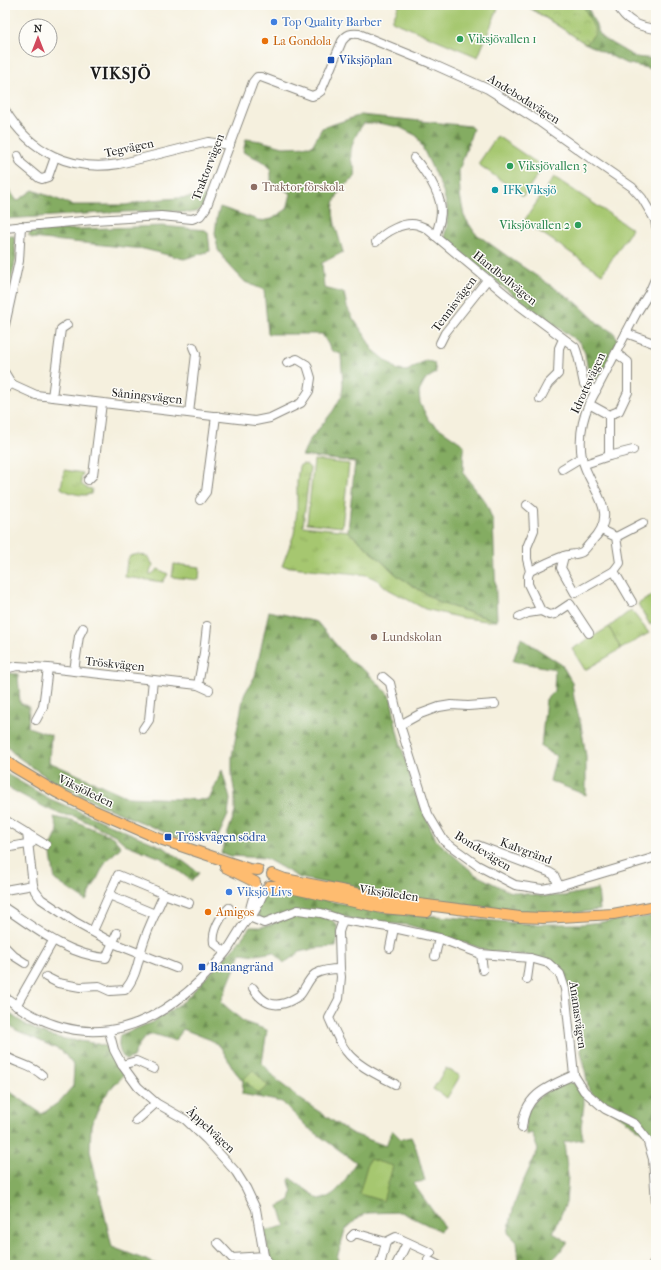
<svg xmlns="http://www.w3.org/2000/svg" width="661" height="1270" viewBox="0 0 661 1270" font-family="'IM FELL French Canon',serif">
<defs>
<pattern id="grass-tufts" width="24" height="20" patternUnits="userSpaceOnUse"><rect width="24" height="20" fill="#a6c76f"/><path d="M3 7l-1-3M5 7V3M7 7l1-3M15 17l-1-3M17 17v-4M19 17l1-3" fill="none" stroke="#8eaa60"/></pattern>
<pattern id="forest-firs" width="22" height="20" patternUnits="userSpaceOnUse"><rect width="22" height="20" fill="#84ac62"/><path d="M5 1l3.5 6h-7zM16 11l3.5 6h-7z" fill="#6b8b50"/></pattern>
<pattern id="park-crowns" width="20" height="18" patternUnits="userSpaceOnUse"><rect width="20" height="18" fill="#a6c76f"/><path d="M2 6a3 3 0 1 1 6 0M12 15a3 3 0 1 1 6 0" fill="none" stroke="#8eaa60"/></pattern>
</defs>
<rect width="100%" height="100%" fill="#fdfcf7"/>
<filter id="ink" filterUnits="userSpaceOnUse"><feTurbulence type="fractalNoise" baseFrequency=".025" numOctaves="2"/><feDisplacementMap in="SourceGraphic" scale="8" xChannelSelector="R" yChannelSelector="G"/><feConvolveMatrix kernelMatrix="1 2 1 2 8 2 1 2 1" color-interpolation-filters="sRGB"/></filter>
<filter id="wash" filterUnits="userSpaceOnUse"><feTurbulence type="fractalNoise" baseFrequency=".012" numOctaves="4" result="noise"/><feDisplacementMap in="SourceGraphic" scale="16" xChannelSelector="R" yChannelSelector="G"/><feGaussianBlur stdDeviation="0.9" result="paint"/><feColorMatrix in="noise" values="0 0 0 0 0 0 0 0 0 0 0 0 0 0 0 0 0 1.4 0 .05"/><feComposite in="paint" operator="in"/></filter>
<g filter="url(#wash)">
<rect width="100%" height="100%" fill="#f5f0de"/>
<g fill="url(#grass-tufts)" stroke="#617246">
<polygon points="303,464 307,465 310,468 303,526 348,531 398,576 440,603 497,621 486,621 458,617 425,609 388,589 377,580 367,575 282,566 294,534 297,511 297,482 299,466"/>
<path d="M64,470l19,3 -2,6 1,6 5,3 5,1 -1,5c-8,3 -23,-1 -30,-6z"/>
<polygon points="631,610 649,633 621,649 609,627"/>
</g>
<g fill="url(#forest-firs)" stroke="#50643f">
<polygon points="525,5 587,5 601,37 635,57 656,59 656,70 625,63 585,43"/>
<path d="M361,115l109,11 3,3 -14,42 1,24 4,21 11,17 39,28 63,42 21,20 16,10 3,6 -1,6 -16,32 -5,3 -6,-4 -4,-23 -5,-10 -62,-44 -72,-59 -1,-7 2,-7v-19l-4,-16 -26,-55 -18,-9 -21,-4h-14c-7,9 -15,23 -13,36 1,8 6,7 4,18 -33,25 -21,41 -12,75l-21,11 2,25 20,5 3,14 5,10 12,17 8,15 26,21 9,1 19,-11 8,3 2,10 -10,6 -7,13 1,11 9,18 35,24 -1,28 23,30 7,18 4,100 -57,-18 -42,-27 -50,-45 7,-69 -53,-6 7,-15 24,-30 9,-16 1,-10 -2,-31 -9,-3 -10,-17h-54l-4,-44 -19,-8 -18,-19 -9,-13 -3,-17 2,-16 3,-10 41,14 11,-2 15,-10 4,-15 -20,-13v-11l-9,-9 -19,-9 3,-13 15,2 22,6 29,-1 10,-18z"/>
<polygon points="5,184 17,201 33,190 72,205 126,205 151,200 206,196 203,207 198,211 190,213 173,211 151,211 101,213 5,219"/>
<polygon points="162,226 205,230 208,232 210,251 184,259 144,249 32,238 28,235 32,231"/>
<polygon points="5,236 14,236 16,258 5,309"/>
<polygon points="269,611 317,622 349,660 368,673 391,697 397,731 414,790 436,840 476,875 508,891 541,896 564,896 598,889 600,910 574,913 508,912 398,898 300,878 265,858 230,856 221,853 235,812 235,795 232,777 232,756 244,695 255,676"/>
<polygon points="521,638 562,665 572,682 574,698 581,725 586,756 586,795 550,781 556,756 541,747 546,699 554,691 555,669 513,661"/>
<polygon points="9,673 18,674 20,703 29,707 28,727 51,735 49,762 128,797 209,800 222,770 230,799 228,815 217,839 176,837 98,804 52,781 15,755 5,744 5,674"/>
<polygon points="5,773 50,799 165,848 199,873 192,881 161,858 125,844 115,835 74,816 62,815 46,808 5,786"/>
<polygon points="54,817 62,819 72,820 113,837 121,847 106,861 86,901 55,880 50,849 58,831"/>
<path d="M271,889l108,22 152,13h52l73,-8v243l-7,-22 -42,-30 -18,-16 -22,-110 -5,-11 -31,-14 -43,-5 -48,-17 -32,-9 -49,-4 -37,-11 -58,10 -6,-3c-2,-9 5,-22 13,-28z"/>
<path d="M298,914c10,1 38,1 40,14 1,5 -1,13 -2,19l-20,1 -16,4 -16,11 -10,-11 -18,3 -15,-2 -20,49 23,20 23,8 -5,33 17,19 24,19 48,32 35,13 6,-16 9,9 10,-2 5,11 9,33 -12,2 31,44 -4,4 -39,-19 -33,1 -9,4 -14,13 -8,28 3,7h-67l-5,-16 -4,-18 21,-5 -6,-20 11,-6 2,-8 -3,-11 1,-3 29,21c19,-1 28,-23 37,-37l-49,-35 -25,-25 -40,-8 1,-13 -9,-11 -14,-24 -9,-6 -28,-11 -8,12c-6,-2 -13,-5 -19,-6 -13,-2 -19,13 -23,22l-7,3c-8,-7 -8,-16 -6,-25l35,-14 29,-20 54,-58 12,-16h11l8,-2z"/>
<path d="M5,1010c15,12 32,22 50,27 16,4 34,4 50,9l19,29 -21,23 -12,27 -1,26 22,96 47,18h-154v-174h4l33,23 17,-12 14,-16 1,-20 -12,-15 -46,-21 -11,-9z"/>
<path d="M571,1082l3,1 10,13v8l-3,23 2,12 -19,3 4,34 -2,27 -13,30 15,9c-17,21 -21,28 -49,19l-2,-19 -9,-9 6,-28 7,-19 17,-36 -6,-17 -6,2c0,-2 -1,-14 -1,-15 3,-20 28,-36 46,-38z"/>
</g>
<g fill="url(#park-crowns)" stroke="#617246">
<polygon points="526,5 583,5 596,32 586,44"/>
<polygon points="139,554 148,557 153,565 149,574 152,574 158,569 168,574 163,582 125,577 127,561 130,556"/>
<polygon points="656,593 656,621 650,625 638,604"/>
</g>
<g fill="#a6c76f" stroke="#617246">
<polygon points="399,5 497,5 499,6 478,57 392,21"/>
<polygon points="497,136 543,167 523,196 478,164"/>
<polygon points="554,177 632,229 602,274 524,221"/>
<polygon points="314,460 349,464 342,527 307,523"/>
<polygon points="174,564 200,567 199,580 172,577"/>
<polygon points="609,627 621,649 585,670 572,649"/>
<polygon points="446,1068 460,1076 447,1098 433,1089"/>
<polygon points="253,1070 268,1086 258,1094 244,1079"/>
<polygon points="369,1159 393,1166 383,1201 359,1194"/>
</g>
</g>
<g filter="url(#ink)">
<g fill="none" stroke-linecap="round" stroke-linejoin="round">
<g stroke="#88867d" stroke-width="10">
<g id="minor">
<path d="M617,5c9,16 21,22 39,24"/>
<path d="M5,110c25,42 66,62 114,54l89,-22 22,3"/>
<polyline points="18,156 21,163 39,178 42,179 48,177 55,157"/>
<path d="M414,158c7,7 11,15 17,23 12,21 13,33 4,55"/>
<path d="M5,228l89,-8 67,-4 31,3 8,-3 6,-8 47,-126 4,-5h4l51,19 5,-2 4,-3 21,-50c5,-7 9,-8 17,-7l71,29 58,26 49,31 53,38 42,29 10,11 13,22 1,6"/>
<path d="M376,242c9,-10 28,-21 42,-17 3,1 6,2 9,4l89,74 59,44c5,12 6,25 9,37l12,7"/>
<polyline points="5,325 19,261 21,226"/>
<polyline points="626,333 656,344"/>
<polyline points="440,343 445,333 487,280"/>
<polyline points="5,373 11,383 14,385 36,395 255,421 270,418 301,403 309,391 311,378 307,365 297,359 287,363"/>
<polyline points="5,389 11,383"/>
<polyline points="52,397 61,329 67,325"/>
<polyline points="540,399 548,384 558,374 559,348 563,339"/>
<polyline points="589,404 609,415 619,411 628,392 628,362 616,353"/>
<polyline points="189,413 196,354 193,347"/>
<polyline points="609,456 633,450"/>
<polyline points="585,464 609,456 609,415"/>
<polyline points="562,469 582,457"/>
<polyline points="88,480 93,475 102,403"/>
<polyline points="200,500 206,492 216,416"/>
<polyline points="527,505 533,510 534,530 527,547 527,559 530,571 528,576 528,584 541,611 549,615 555,614 570,604 589,633"/>
<polyline points="616,537 643,523"/>
<polyline points="564,556 561,568 575,593 614,571 620,563 616,537 601,530"/>
<path d="M530,571c11,-5 22,-11 34,-15 5,-2 13,-1 18,-4 3,-2 7,-8 10,-11 30,-30 -4,-53 -10,-83 -3,-18 0,-38 7,-54l47,-90 13,-21 7,-16"/>
<polyline points="614,571 632,602"/>
<polyline points="519,617 528,613 541,611"/>
<polyline points="5,669 17,666 48,668 198,685 209,690"/>
<polyline points="74,671 79,636 83,628"/>
<polyline points="383,677 390,683 400,725 428,814 444,841 477,865 515,885 542,889 559,886 656,857"/>
<polyline points="198,685 204,653 207,626"/>
<polyline points="36,720 43,707 48,668"/>
<polyline points="400,725 420,714 439,707 451,705 468,706 495,704"/>
<polyline points="143,729 149,720 153,680"/>
<polyline points="5,820 46,845"/>
<polyline points="477,845 549,872 554,875 559,886"/>
<polyline points="5,848 32,843"/>
<polyline points="33,885 35,891 41,899 75,922 113,943 176,968"/>
<polyline points="5,890 33,885 27,833"/>
<polyline points="109,895 155,914"/>
<path d="M5,908c31,21 63,47 101,50l11,-25"/>
<polyline points="249,917 264,923 298,910 321,913 343,920 394,928 439,938 481,954 530,958 548,963 560,974 565,989 574,1075 584,1091 605,1109 635,1124 647,1139 653,1159 656,1203"/>
<path d="M249,917c0,-11 6,-21 7,-33"/>
<path d="M343,920l-4,12 1,37 1,8 -2,22 -10,19c5,11 10,24 17,33 11,15 34,25 49,33"/>
<polyline points="93,931 118,875 164,894 189,903"/>
<polyline points="5,947 14,956 25,963"/>
<polyline points="390,948 394,928"/>
<path d="M225,952l-11,-9c-2,-12 6,-26 15,-35"/>
<polyline points="481,954 483,970"/>
<polyline points="435,956 439,938"/>
<path d="M46,977l12,6 22,4 19,-1 11,5 15,-1c12,-14 13,-30 18,-46 5,-17 14,-33 21,-50"/>
<polyline points="527,979 530,958"/>
<path d="M253,988c10,16 22,21 39,12 3,-2 6,-3 8,-5 5,-6 9,-17 15,-21 8,-4 16,-5 25,-5"/>
<path d="M5,997c83,65 160,30 220,-44 9,-11 14,-25 24,-35 1,-2 3,-3 4,-4 6,-8 8,-19 14,-27"/>
<polyline points="16,1006 53,941"/>
<polyline points="109,1031 114,1050 122,1065 138,1087 156,1103 186,1120 206,1139 236,1172 246,1188 256,1209 264,1256 270,1265"/>
<path d="M5,1056c12,8 27,9 37,19"/>
<polyline points="122,1065 136,1061 154,1069"/>
<polyline points="136,1121 156,1103"/>
<path d="M522,1128c2,-33 25,-41 52,-53"/>
<polyline points="351,1237 354,1234 358,1234 386,1242"/>
<polyline points="218,1243 232,1258 264,1256"/>
<polyline points="428,1260 438,1265"/>
<polyline points="380,1265 386,1242 396,1237 431,1253"/>
<polyline points="396,1265 407,1243"/>
<polyline points="653,1265 656,1258"/>
</g>
</g>
<g stroke="#88867d" stroke-width="12">
<g id="major">
<polyline points="5,759 14,767 56,792 93,810 160,839 249,869 258,870"/>
<polyline points="225,867 255,882"/>
<polyline points="272,874 285,879 396,901 520,917 543,918 613,914 656,906"/>
<polyline points="269,886 281,886 382,908 427,912"/>
</g>
</g>
<use href="#minor" stroke="#fff" stroke-width="8"/>
<use href="#major" stroke="#febc70" stroke-width="10"/>
</g>
</g>
<g fill="#3f7fe0" stroke="#fdfcf7" stroke-width="1.5">
<circle cx="274" cy="22" r="4"/>
<circle cx="229" cy="892" r="4"/>
</g>
<g fill="#2e9e5b" stroke="#fdfcf7" stroke-width="1.5">
<circle cx="460" cy="39" r="4"/>
<circle cx="510" cy="166" r="4"/>
<circle cx="578" cy="225" r="4"/>
</g>
<g fill="#e8710a" stroke="#fdfcf7" stroke-width="1.5">
<circle cx="265" cy="41" r="4"/>
<circle cx="208" cy="912" r="4"/>
</g>
<g fill="#1a4fb4" stroke="#fdfcf7" stroke-width="1.5">
<rect x="327" y="56" width="8" height="8" rx="2"/>
<rect x="164" y="833" width="8" height="8" rx="2"/>
<rect x="198" y="963" width="8" height="8" rx="2"/>
</g>
<g fill="#8d6e63" stroke="#fdfcf7" stroke-width="1.5">
<circle cx="254" cy="187" r="4"/>
<circle cx="374" cy="637" r="4"/>
</g>
<circle fill="#0f9aa8" stroke="#fdfcf7" stroke-width="1.5" cx="495" cy="190" r="4"/>
<g text-anchor="middle" stroke-width="3" stroke-linejoin="round" paint-order="stroke">
<g font-size="12" fill="#366cbe" stroke="#fdfcf7" text-anchor="start">
<text x="282" y="26">Top Quality Barber</text>
<text x="237" y="896">Viksjö Livs</text>
</g>
<g font-size="12" fill="#27864d" stroke="#fdfcf7" text-anchor="start">
<text x="468" y="43">Viksjövallen 1</text>
<text x="518" y="170">Viksjövallen 3</text>
<text x="570" y="229" text-anchor="end">Viksjövallen 2</text>
</g>
<g font-size="12" fill="#c56008" stroke="#fdfcf7" text-anchor="start">
<text x="273" y="45">La Gondola</text>
<text x="216" y="916">Amigos</text>
</g>
<g font-size="12" fill="#164399" stroke="#fdfcf7" text-anchor="start">
<text x="339" y="64">Viksjöplan</text>
<text x="176" y="841">Tröskvägen södra</text>
<text x="210" y="971">Banangränd</text>
</g>
<g font-size="12" fill="#1c1c1c" stroke="#fdfcf7">
<text transform="translate(524 99) rotate(32)" y="4">Andebodavägen</text>
<text transform="translate(129 148) rotate(-12)" y="4">Tegvägen</text>
<text transform="translate(208 167) rotate(-69)" y="4">Traktorvägen</text>
<text transform="translate(505 278) rotate(39)" y="4">Handbollvägen</text>
<text transform="translate(454 304) rotate(-53)" y="4">Tennisvägen</text>
<text transform="translate(588 383) rotate(-65)" y="4">Idrottsvägen</text>
<text transform="translate(147 396) rotate(6)" y="4">Såningsvägen</text>
<text transform="translate(115 664) rotate(6)" y="4">Tröskvägen</text>
<text transform="translate(86 791) rotate(26)" y="4">Viksjöleden</text>
<text transform="translate(483 851) rotate(32)" y="4">Bondevägen</text>
<text transform="translate(526 851) rotate(21)" y="4">Kalvgränd</text>
<text transform="translate(389 893) rotate(8)" y="4">Viksjöleden</text>
<text transform="translate(578 1015) rotate(82)" y="4">Ananasvägen</text>
<text transform="translate(211 1130) rotate(43)" y="4">Äppelvägen</text>
</g>
<g font-size="12" fill="#785e54" stroke="#fdfcf7" text-anchor="start">
<text x="262" y="191">Traktor förskola</text>
<text x="382" y="641">Lundskolan</text>
</g>
<g font-size="12" fill="#0d838f" stroke="#fdfcf7" text-anchor="start">
<text x="503" y="194">IFK Viksjö</text>
</g>
<g font-size="16" font-weight="bold" letter-spacing="1" fill="#1c1c1c" stroke="#fdfcf7">
<text x="121" y="79">VIKSJÖ</text>
</g>
</g>
<rect width="661" height="1270" fill="none" stroke="#fdfcf7" stroke-width="20"/>
<g transform="translate(38 38)"><circle r="19" fill="#fdfcf7" stroke="#a3a29f"/>
<path d="M0-3L7 15L0 10L-7 15Z" fill="#d1495b"/>
<text y="-6" font-size="11" font-weight="bold" text-anchor="middle" fill="#1c1c1c">N</text>
</g>
</svg>
